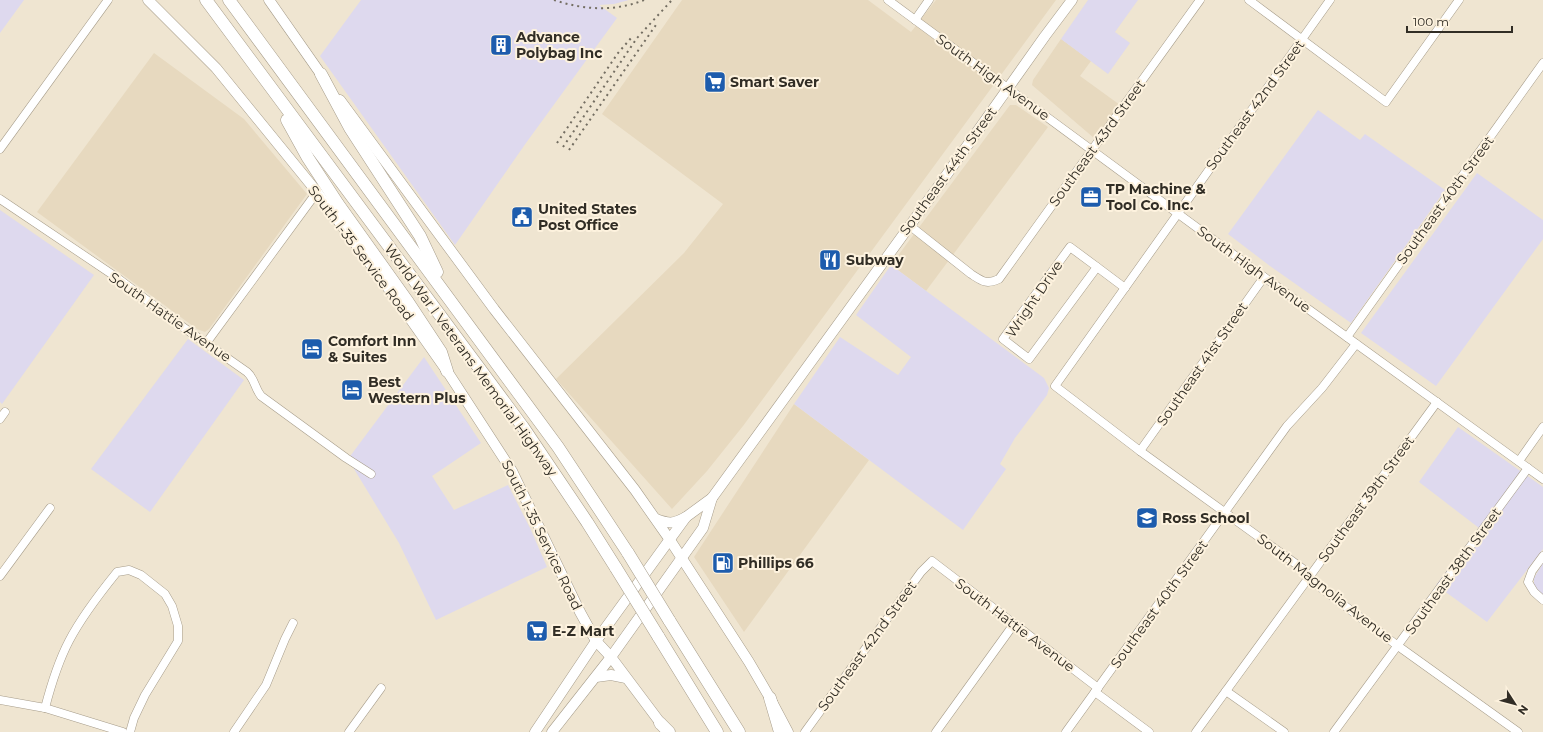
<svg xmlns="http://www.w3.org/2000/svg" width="1543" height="732" viewBox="0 0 1543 732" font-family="Montserrat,sans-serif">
<rect width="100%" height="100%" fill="#efe5d1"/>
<g fill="#e7d9bf">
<polygon points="682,0 868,0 911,32 936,0 1056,0 743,426 707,471 672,509 556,379 684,253 723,204 602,114"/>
<polygon points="1061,39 1091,61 1080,76 1120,105 1099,136 1094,138 1032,85 1033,80"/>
<polygon points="154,53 244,119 307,194 209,329 205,332 197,329 37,212"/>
<polygon points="1010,105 1016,105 1048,127 926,291 891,265"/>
<polygon points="794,404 869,460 744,632 694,557"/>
</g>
<g fill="#ded9ee">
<polygon points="0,0 24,0 0,33"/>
<polygon points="361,0 629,0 614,4 599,5 617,18 526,143 455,245 320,56"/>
<polygon points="1088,0 1138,0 1115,32 1130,43 1108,74 1061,39"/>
<polygon points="1318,110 1360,140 1365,134 1445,190 1351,323 1270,266 1228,234"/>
<polygon points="1477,173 1543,220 1543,239 1436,386 1361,333"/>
<polygon points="0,210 94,275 2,404 0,402"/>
<polygon points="891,265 1044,378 1049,388 1047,395 1015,438 1000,464 1006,469 963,530 794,404 840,337 898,375 911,357 856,315"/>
<polygon points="188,339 244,380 150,512 91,469"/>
<polygon points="424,357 481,443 432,476 454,510 508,485 530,528 547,567 436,620 399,543 348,459"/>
<polygon points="1458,427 1543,487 1543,549 1487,622 1436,585 1479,528 1419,482"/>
<polygon points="1543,563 1543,596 1534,587 1534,578"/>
</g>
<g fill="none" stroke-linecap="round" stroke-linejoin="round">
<g stroke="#a69c8a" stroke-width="9">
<g id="minor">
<polyline points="888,0 1264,277 1543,479"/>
<polyline points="1249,0 1386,102 1459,0"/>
<polyline points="1330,0 1055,386 1140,451 1303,569 1316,584 1398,646 1518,732"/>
<polyline points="915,20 929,0"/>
<polyline points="0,149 108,0"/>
<path d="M0,199l116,78 64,48 67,47c8,7 7,15 14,24l85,62 25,16"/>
<path d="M909,225l62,49c11,7 15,11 28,5l201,-279"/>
<polygon points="1070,247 1097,267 1029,359 1003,339"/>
<polyline points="1097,267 1125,288"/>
<polyline points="1347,337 1543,63"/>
<polyline points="207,342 317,192"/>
<polyline points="0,419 5,412"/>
<polyline points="1140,451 1264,277"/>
<polyline points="1519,461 1543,427"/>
<polyline points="1543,556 1532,571 1528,582 1534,592 1543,600"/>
<polyline points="0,576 50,508"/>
<polyline points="1226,691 1284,732"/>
<polyline points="1095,692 1149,732"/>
<polyline points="0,700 45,708 123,732"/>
<path d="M45,708c6,-23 13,-46 24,-67 13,-25 31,-48 48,-69l12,-2 12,5 24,19 7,12 6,20v15l-33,54 -11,23 -4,14"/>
<polyline points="234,732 266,685 285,639 293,623"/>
<polyline points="349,732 381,688"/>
<polyline points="805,732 921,572 932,561 1098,688"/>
<polyline points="936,732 1014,624"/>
<polyline points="1066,732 1287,426 1322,388 1356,344"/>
<polyline points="1196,732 1437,402"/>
<polyline points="1334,732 1528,468"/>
</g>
</g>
<g stroke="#a69c8a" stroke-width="11">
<g id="major">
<polyline points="148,0 216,68 317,192 402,307 447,371 512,471 580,612 596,641 611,657 665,729"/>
<polyline points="269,0 325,80"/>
<polyline points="340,100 494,309 635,490 670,540 749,662 770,698 788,732"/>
<path d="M656,519c13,5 17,5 30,-2"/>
<polyline points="596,677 611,675 626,678"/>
<polyline points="535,732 596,641 686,517 712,498 940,184 1045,36 1072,0"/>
<polyline points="552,732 611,657 703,528 712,498"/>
</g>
</g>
<g stroke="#a69c8a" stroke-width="13">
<g id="highway">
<polyline points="206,0 523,427 587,522 616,568"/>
<polyline points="229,0 558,447 628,553"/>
<polyline points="321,74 350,128 420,236 437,272"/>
<polyline points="287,120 308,158 338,204 408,302 441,352 447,371"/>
<polyline points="669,620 739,732"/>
<polyline points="658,636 717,732"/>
<polyline points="770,698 780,732"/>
<polyline points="660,723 669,732"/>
</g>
</g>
<use href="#minor" stroke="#fff" stroke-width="8"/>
<use href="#major" stroke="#fff" stroke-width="10"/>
<use href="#highway" stroke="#fff" stroke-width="12"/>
<g stroke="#746e62" stroke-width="2" stroke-dasharray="2 4" stroke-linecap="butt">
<path d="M554,0c30,10 60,12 90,0"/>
<polyline points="557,143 618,53 632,37"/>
<polyline points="563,147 637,38 672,0"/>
<polyline points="569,150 658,22"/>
</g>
<g stroke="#a69c8a" stroke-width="13" stroke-linecap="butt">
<g id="highway-bridge">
<polyline points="628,553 669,620"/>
<polyline points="616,568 658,636"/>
</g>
</g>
<use href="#highway-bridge" stroke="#fff" stroke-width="12"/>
</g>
<defs>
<g id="building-square" transform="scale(1.15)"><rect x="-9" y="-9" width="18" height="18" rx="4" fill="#1d5cad" stroke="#fdf2de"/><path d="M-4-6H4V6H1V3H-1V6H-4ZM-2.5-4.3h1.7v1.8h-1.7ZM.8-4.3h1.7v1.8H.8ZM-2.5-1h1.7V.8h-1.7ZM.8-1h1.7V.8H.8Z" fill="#fff"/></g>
<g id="supermarket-square" transform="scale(1.15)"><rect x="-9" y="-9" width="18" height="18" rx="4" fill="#1d5cad" stroke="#fdf2de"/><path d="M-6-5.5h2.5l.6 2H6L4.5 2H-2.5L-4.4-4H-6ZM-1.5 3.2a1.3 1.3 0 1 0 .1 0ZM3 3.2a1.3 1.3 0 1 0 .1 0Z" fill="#fff"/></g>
<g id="office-square" transform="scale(1.15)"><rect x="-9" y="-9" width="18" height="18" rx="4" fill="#1d5cad" stroke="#fdf2de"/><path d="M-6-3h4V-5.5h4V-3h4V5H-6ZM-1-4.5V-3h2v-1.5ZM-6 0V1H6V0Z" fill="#fff"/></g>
<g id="civic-square" transform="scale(1.15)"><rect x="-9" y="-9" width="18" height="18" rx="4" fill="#1d5cad" stroke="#fdf2de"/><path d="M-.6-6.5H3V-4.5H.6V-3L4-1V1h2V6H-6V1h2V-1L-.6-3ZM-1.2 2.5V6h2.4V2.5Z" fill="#fff"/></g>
<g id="restaurant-square" transform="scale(1.15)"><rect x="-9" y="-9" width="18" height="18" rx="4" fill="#1d5cad" stroke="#fdf2de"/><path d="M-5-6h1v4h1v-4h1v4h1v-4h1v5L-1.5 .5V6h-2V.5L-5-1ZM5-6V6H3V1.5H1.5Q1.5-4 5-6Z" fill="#fff"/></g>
<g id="hotel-square" transform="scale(1.15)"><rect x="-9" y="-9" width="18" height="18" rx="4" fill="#1d5cad" stroke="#fdf2de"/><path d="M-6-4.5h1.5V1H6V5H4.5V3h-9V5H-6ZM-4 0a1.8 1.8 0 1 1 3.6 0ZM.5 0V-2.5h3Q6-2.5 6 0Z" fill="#fff"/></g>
<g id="school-square" transform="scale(1.15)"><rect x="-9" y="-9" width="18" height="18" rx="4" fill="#1d5cad" stroke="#fdf2de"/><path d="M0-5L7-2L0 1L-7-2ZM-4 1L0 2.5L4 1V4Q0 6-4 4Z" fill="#fff"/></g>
<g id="fuel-square" transform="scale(1.15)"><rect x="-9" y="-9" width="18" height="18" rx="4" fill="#1d5cad" stroke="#fdf2de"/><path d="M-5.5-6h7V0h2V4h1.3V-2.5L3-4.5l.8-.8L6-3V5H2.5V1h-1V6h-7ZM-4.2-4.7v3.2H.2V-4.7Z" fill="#fff"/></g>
</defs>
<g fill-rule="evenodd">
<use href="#building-square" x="501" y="45"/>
<use href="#supermarket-square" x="715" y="82"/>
<use href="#office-square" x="1091" y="197"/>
<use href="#civic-square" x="522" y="217"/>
<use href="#restaurant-square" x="830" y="260"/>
<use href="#hotel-square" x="312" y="349"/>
<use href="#hotel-square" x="352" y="390"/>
<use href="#school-square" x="1147" y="518"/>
<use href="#fuel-square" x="723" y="563"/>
<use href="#supermarket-square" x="537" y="631"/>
</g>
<g text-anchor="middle" stroke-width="4" stroke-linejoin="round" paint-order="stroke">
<g font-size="14" font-weight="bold" fill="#312d25" stroke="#fdf2de" text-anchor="start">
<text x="516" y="42">Advance<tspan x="516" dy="16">Polybag Inc</tspan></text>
<text x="730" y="87">Smart Saver</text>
<text x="1106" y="194">TP Machine &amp;<tspan x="1106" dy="16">Tool Co. Inc.</tspan></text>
<text x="538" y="214">United States<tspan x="538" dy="16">Post Office</tspan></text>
<text x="846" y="265">Subway</text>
<text x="328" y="346">Comfort Inn<tspan x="328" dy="16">&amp; Suites</tspan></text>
<text x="368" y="387">Best<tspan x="368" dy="16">Western Plus</tspan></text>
<text x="1162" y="523">Ross School</text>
<text x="738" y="568">Phillips 66</text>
<text x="552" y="636">E-Z Mart</text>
</g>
<g font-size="14" fill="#312d25" stroke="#fdf2de">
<text transform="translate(993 77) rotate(36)" y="5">South High Avenue</text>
<text transform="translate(1255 105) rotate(-54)" y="5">Southeast 42nd Street</text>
<text transform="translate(1097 143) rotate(-54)" y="5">Southeast 43rd Street</text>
<text transform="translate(948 171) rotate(-54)" y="5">Southeast 44th Street</text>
<text transform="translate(1445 200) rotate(-54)" y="5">Southeast 40th Street</text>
<text transform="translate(361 253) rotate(53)" y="5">South I-35 Service Road</text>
<text transform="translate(1254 269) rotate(36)" y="5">South High Avenue</text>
<text transform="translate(1034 299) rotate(-56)" y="5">Wright Drive</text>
<text transform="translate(170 317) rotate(35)" y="5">South Hattie Avenue</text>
<text transform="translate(471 360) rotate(54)" y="5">World War I Veterans Memorial Highway</text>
<text transform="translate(1202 364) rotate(-55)" y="5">Southeast 41st Street</text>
<text transform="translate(1366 499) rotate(-54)" y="5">Southeast 39th Street</text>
<text transform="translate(542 535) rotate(64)" y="5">South I-35 Service Road</text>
<text transform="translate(1453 571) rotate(-54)" y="5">Southeast 38th Street</text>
<text transform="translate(1325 588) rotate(38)" y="5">South Magnolia Avenue</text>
<text transform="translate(1159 604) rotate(-54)" y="5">Southeast 40th Street</text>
<text transform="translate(1015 625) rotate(37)" y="5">South Hattie Avenue</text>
<text transform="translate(867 646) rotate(-54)" y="5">Southeast 42nd Street</text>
</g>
</g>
<g transform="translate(1515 704) rotate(126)" stroke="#fdf2de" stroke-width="3" paint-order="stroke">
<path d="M0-3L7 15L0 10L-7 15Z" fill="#312d25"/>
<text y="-6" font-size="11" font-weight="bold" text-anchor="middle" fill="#312d25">N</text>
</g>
<path d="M1407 26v6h105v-6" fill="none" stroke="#312d25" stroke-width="2"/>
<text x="1413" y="26" font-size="12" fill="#312d25" stroke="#fdf2de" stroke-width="3" paint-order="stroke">100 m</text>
</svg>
